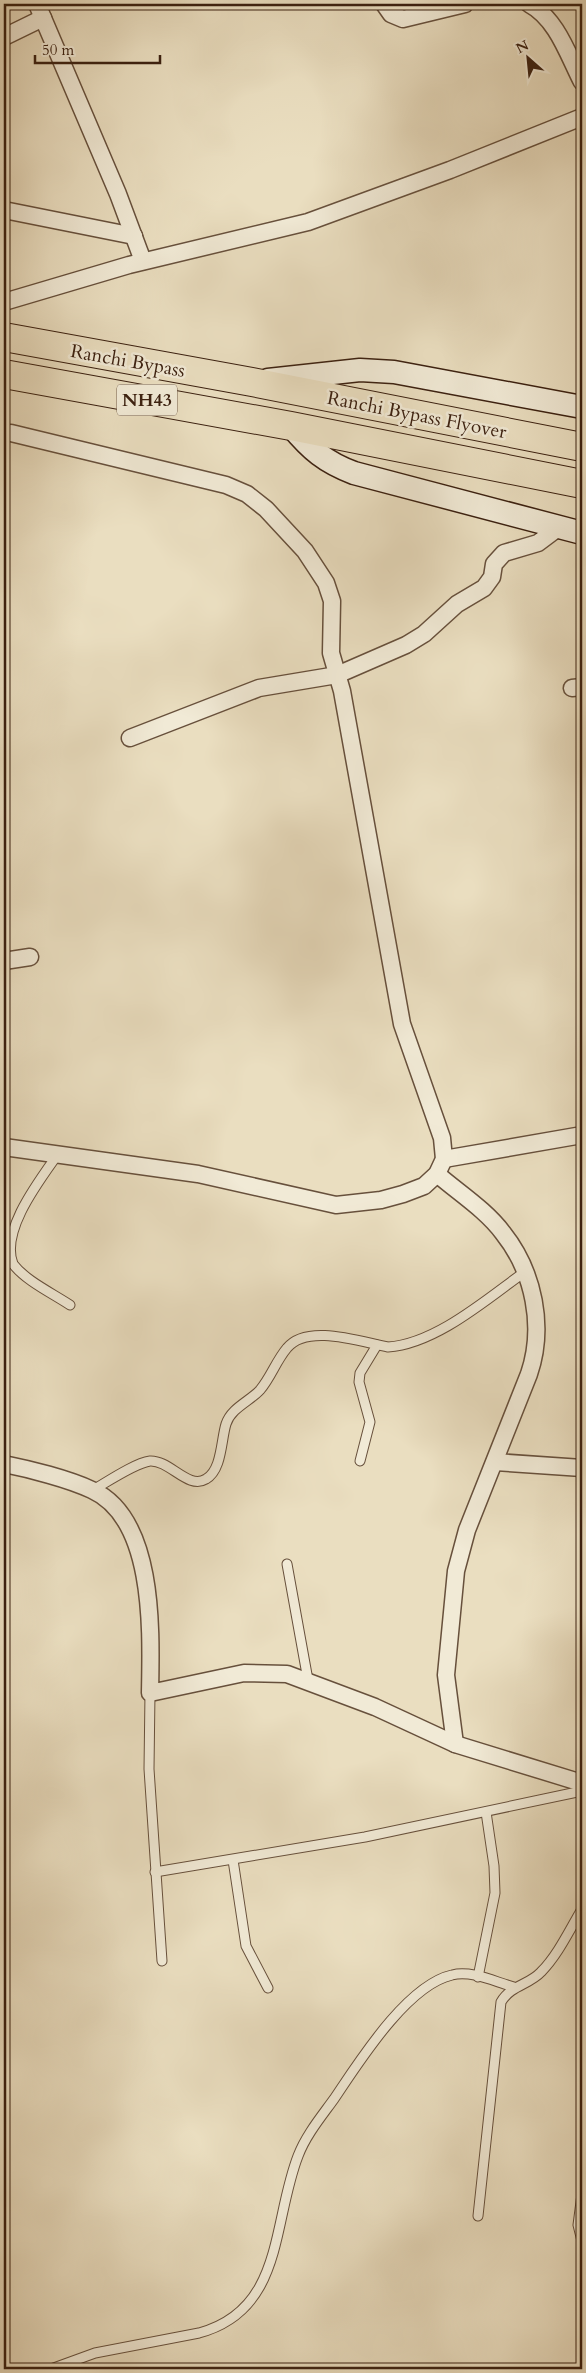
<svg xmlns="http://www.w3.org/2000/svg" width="586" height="2373" viewBox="0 0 586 2373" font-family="Cardo,serif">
<rect width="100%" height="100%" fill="#eadec0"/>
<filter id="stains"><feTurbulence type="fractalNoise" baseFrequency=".004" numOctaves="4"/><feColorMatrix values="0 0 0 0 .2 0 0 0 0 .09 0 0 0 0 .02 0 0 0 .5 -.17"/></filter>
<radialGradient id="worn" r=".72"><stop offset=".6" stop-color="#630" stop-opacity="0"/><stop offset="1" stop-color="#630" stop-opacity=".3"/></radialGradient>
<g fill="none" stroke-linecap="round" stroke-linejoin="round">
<g stroke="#67503c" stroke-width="11">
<g id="lane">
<path d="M58,1154c-19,27 -58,77 -45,110 13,17 39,29 57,41"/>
<polyline points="360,1461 370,1422 359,1382 360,1373 377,1345"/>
<path d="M93,1490c14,-8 42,-27 57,-29 20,-1 38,29 56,18 16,-9 15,-39 20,-55 5,-16 24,-23 34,-34 11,-13 16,-29 27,-42 20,-25 74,-6 101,-1 48,-3 100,-49 138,-76"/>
<polyline points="287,1564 308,1680"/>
<polyline points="150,1693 149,1769 162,1961"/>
<polyline points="233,1860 246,1946 268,1988"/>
<polyline points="155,1872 365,1837 582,1791"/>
<polyline points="478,1977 495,1893 494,1866 486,1812"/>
<polyline points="582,2194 578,2225 582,2241"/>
<path d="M478,2216l23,-214c10,-17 28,-17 40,-30 17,-17 29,-43 41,-63"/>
<path d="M51,2369l44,-16 104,-20c85,-23 73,-110 99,-177 8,-21 23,-39 36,-57 25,-37 73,-114 118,-124 20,-5 43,7 62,12"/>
</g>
</g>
<g stroke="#67503c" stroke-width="19">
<g id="street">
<polyline points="37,4 118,194 143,261"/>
<polyline points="384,4 391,14 403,19 465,4"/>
<path d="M529,4c28,15 39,51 53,78"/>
<polyline points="4,37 43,18"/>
<polyline points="4,210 134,236"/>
<polyline points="4,302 129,265 308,222 450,170 582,117"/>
<polyline points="572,688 582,687"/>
<polyline points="130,738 259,688 337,675 406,645 424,634 457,604 484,588 492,577 494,564 504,553 538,543 558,528"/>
<polyline points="4,961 30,957"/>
<polyline points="4,1147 198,1174 336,1205 381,1200 403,1194 424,1186 437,1174 444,1159 442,1138 402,1024 342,691 331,653 332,601 326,583 305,551 266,509 247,494 226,485 11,433"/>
<polyline points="444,1159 582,1135"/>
<path d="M437,1174c22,19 49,36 66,59 31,39 42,94 26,141l-62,156 -11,41 -10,104 9,69"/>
<polyline points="495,1462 582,1468"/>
<path d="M4,1464c25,5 65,15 88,26 64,29 59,144 58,203l94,-20 43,1 88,33 80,37 127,39"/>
</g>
</g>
<g stroke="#3b2010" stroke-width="25">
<g id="secondary">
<polyline points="268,380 360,370 394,372 582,407"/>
<path d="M291,426c20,24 34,36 63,47l228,60"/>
</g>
</g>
<g stroke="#3b2010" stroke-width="30">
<g id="highway">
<polyline points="4,337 252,382 582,447"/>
<polyline points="4,374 291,426 582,484"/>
</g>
</g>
<use href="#lane" stroke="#f1ead6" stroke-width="9"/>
<use href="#street" stroke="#f1ead6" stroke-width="16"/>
<use href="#secondary" stroke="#f1ead6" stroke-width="22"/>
<use href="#highway" stroke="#eadec0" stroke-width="28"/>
</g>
<g text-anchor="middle" stroke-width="5" stroke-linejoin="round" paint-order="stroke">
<rect fill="#f1ead6" stroke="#725d4b" stroke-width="1" x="117" y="384.5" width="60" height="31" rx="4"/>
<g font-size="18" font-weight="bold" fill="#3b2010">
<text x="147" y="406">NH43</text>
</g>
<g font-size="19" fill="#3b2010" stroke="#f1ead6">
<text transform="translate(128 360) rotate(10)" y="7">Ranchi Bypass</text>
<text transform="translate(417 414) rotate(11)" y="7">Ranchi Bypass Flyover</text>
</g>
</g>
<rect width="586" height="2373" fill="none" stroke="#eadec0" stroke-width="20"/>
<rect x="5" y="5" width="576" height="2363" fill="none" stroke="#3b2010" stroke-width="2.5"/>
<rect x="10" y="10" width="566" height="2353" fill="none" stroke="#3b2010"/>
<g transform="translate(528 58) rotate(333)" stroke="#f1ead6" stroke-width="4" paint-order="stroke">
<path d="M0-4L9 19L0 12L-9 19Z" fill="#3b2010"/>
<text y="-8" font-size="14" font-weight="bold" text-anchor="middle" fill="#3b2010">N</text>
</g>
<path d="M35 55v8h125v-8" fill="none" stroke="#3b2010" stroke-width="2.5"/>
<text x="42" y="55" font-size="15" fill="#3b2010" stroke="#f1ead6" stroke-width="4" paint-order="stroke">50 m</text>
<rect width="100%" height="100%" filter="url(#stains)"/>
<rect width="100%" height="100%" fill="url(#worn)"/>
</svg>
